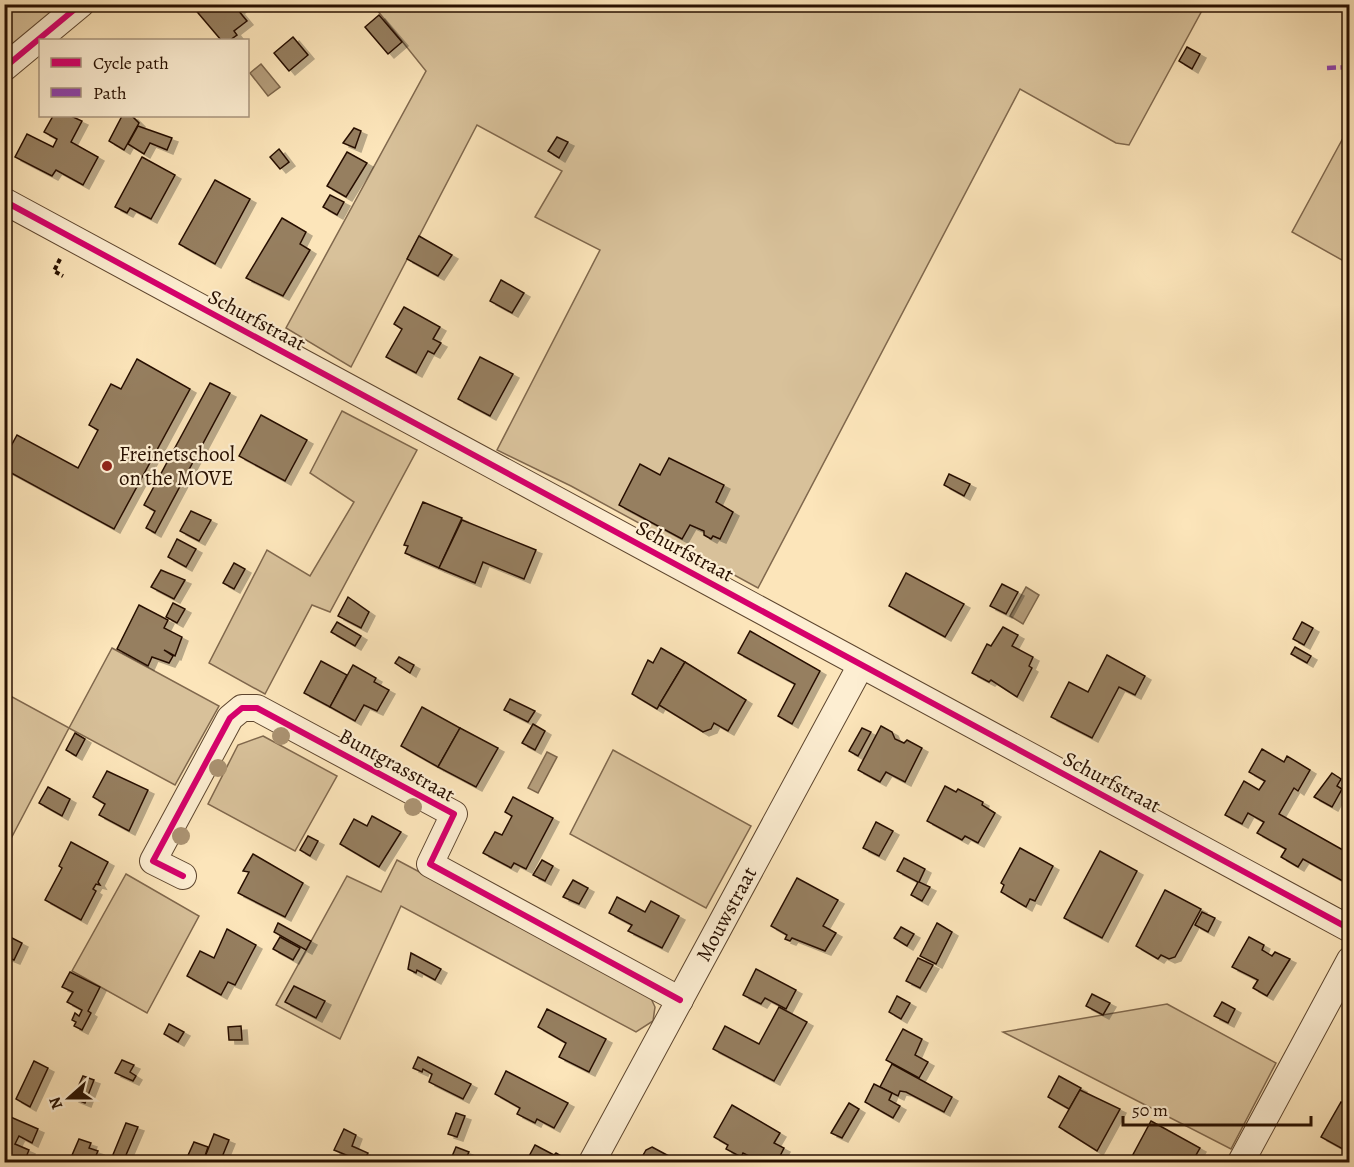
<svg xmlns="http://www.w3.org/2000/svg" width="1354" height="1167" viewBox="0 0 1354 1167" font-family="Alegreya,serif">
<defs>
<filter id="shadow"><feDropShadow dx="6" dy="4" stdDeviation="0" flood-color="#0004"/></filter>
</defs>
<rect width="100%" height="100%" fill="#fce5ba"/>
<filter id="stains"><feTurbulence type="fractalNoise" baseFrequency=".00333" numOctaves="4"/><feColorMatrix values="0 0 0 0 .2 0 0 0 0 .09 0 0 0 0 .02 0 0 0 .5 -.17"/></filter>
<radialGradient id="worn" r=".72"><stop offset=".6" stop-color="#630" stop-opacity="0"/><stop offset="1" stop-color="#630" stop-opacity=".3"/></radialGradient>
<g fill="#d8c19a" stroke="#80684d" stroke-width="1.5">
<polygon points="5,4 60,5 5,52"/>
<polygon points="373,5 1205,5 1129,145 1116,143 1020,89 758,588 571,486 497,450 600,250 535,217 562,171 477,125 351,367 286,328 426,71"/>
<polygon points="1349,127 1349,264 1292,232"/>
<polygon points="342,411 417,450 330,612 312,605 265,694 209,663 267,550 310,576 354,502 310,473"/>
<polygon points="112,648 219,706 175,785 69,728 5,850 5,693 69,728"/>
<polygon points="263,736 337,776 295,851 208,804 238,745"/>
<polygon points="613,750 751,826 706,908 570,834"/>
<polygon points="397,860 649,994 655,1007 653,1021 636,1032 401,906 340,1039 276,1005 347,876 381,892"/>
<polygon points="126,874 199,916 147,1013 72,971"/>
<polygon points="1167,1004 1276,1063 1231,1149 1003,1032"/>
</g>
<g fill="#b49d7b" stroke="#7c654a" stroke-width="1.5">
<polygon points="261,64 280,87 268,96 250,73"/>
<polygon points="1026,587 1039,595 1023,624 1010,616"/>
<polygon points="547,752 557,757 538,793 528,788"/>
</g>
<g fill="#967f61" stroke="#281000" stroke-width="1.5" filter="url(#shadow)">
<polygon points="196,4 245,4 238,10 247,21 234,31 237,35 230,40 221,40 193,7"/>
<polygon points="379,15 402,42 388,54 365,27"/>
<polygon points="293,37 308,55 289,71 274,53"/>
<polygon points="1187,47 1200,54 1192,69 1179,61"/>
<polygon points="53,116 71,116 82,121 71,142 98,157 83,185 56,170 52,176 15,157 27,134 53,147 57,139 44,132"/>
<polygon points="122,116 132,116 139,123 124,150 109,141"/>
<polygon points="138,126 172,138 167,150 150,143 144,154 128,144"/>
<polygon points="354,128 361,131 355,148 343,143"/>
<polygon points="557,137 568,142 559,158 548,151"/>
<polygon points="279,149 289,162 280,169 270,157"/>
<polygon points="347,152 367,163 346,197 327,186"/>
<polygon points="142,157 175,175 151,219 130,208 127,213 115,207"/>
<polygon points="215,180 250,199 215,264 179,244"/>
<polygon points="330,195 344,202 337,215 323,207"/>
<polygon points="282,218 306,232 300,244 310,250 283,296 246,278"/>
<polygon points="419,236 452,255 438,276 407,259"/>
<polygon points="501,280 524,293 512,313 490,301"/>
<polygon points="404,307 440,327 433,339 441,343 434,354 428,351 416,373 386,357 402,329 394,324"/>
<polygon points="480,357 513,374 490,416 458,399"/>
<polygon points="137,359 190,389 114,529 4,469 4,459 17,435 78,468 98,430 89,425 111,384 121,389"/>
<polygon points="210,383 230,393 155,533 146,528 155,511 144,505"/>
<polygon points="261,415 307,440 285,481 239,456"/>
<polygon points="669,458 724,485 716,502 733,512 720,539 713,536 711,539 704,535 704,531 690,525 682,539 619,505 640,464 660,475"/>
<polygon points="949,474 970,484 964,496 944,485"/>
<polygon points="423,502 462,518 439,568 405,553 408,546 404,545"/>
<polygon points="191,511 211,520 199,541 180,531"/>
<polygon points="462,520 536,550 524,579 483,562 475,583 439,568"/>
<polygon points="177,539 196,549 186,567 168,557"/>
<polygon points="234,563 245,569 234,589 223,583"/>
<polygon points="161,570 185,580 174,599 151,587"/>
<polygon points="906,573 964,604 945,637 889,606"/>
<polygon points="1002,584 1018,592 1006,614 990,606"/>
<polygon points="348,597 369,612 361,628 338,616"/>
<polygon points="173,603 185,609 177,623 166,617"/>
<polygon points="139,605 168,620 164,628 182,637 175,656 164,650 173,656 169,663 152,657 148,666 117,649"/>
<polygon points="337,622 361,636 355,646 331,632"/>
<polygon points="1302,622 1313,628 1304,645 1293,639"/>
<polygon points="1003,627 1018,635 1012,646 1033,657 1029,666 1032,668 1017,697 991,680 989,682 972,673 987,644 991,646"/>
<polygon points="750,631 820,671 792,724 778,716 795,684 738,653"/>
<polygon points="1295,647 1311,656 1307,663 1291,654"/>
<polygon points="661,648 685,662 657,709 632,694 648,660 653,663"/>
<polygon points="1107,655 1145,676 1135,695 1119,687 1092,738 1051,717 1069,682 1088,692"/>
<polygon points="399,657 414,665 410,673 395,663"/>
<polygon points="321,661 347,675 330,707 304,693"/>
<polygon points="685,662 746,700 728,731 714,723 711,729 703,732 659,705"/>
<polygon points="353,665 376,678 374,682 389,690 377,711 364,705 355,721 330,707"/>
<polygon points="510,699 535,711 528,722 504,710"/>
<polygon points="422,707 460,728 438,767 401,746"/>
<polygon points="533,724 545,731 535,750 522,743"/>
<polygon points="881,726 892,732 895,739 904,743 907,740 922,748 905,782 886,772 880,782 858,770"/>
<polygon points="460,728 498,748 476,787 438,767"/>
<polygon points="862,728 871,732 858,756 849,751"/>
<polygon points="75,733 85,739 76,756 66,750"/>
<polygon points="1262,749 1284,762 1287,756 1310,770 1298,791 1294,788 1279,814 1350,854 1350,885 1303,859 1298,867 1281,857 1286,849 1257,833 1264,822 1248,813 1242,824 1225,815 1244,781 1259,790 1265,781 1249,772"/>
<polygon points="107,771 148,790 129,831 99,815 105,804 93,797"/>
<polygon points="1332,773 1341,779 1337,786 1342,789 1332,807 1314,797"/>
<polygon points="945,786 956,792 958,789 983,802 982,805 995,813 978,843 965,836 962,840 927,821"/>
<polygon points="48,787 70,799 62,816 39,803"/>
<polygon points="513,797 553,818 526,869 514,863 511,868 483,853 495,832 502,835 512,816 505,812"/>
<polygon points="372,816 401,832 379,867 340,844 354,819 367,826"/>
<polygon points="876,822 893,831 879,856 863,848"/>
<polygon points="308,836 318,841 310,856 300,850"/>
<polygon points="71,842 108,862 98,882 100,885 96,884 93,889 96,891 81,920 45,900 62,868 59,866"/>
<polygon points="1020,848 1053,866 1035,901 1030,899 1026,907 1001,892 1004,885 1001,883"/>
<polygon points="1100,851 1137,871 1102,938 1064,918"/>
<polygon points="253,854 303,883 285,917 238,893 249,872 243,871"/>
<polygon points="904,858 925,869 919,882 930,887 922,901 911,895 918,882 897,871"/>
<polygon points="542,860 553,866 545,881 533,875"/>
<polygon points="797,878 838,900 823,926 836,933 825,951 792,938 790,941 785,939 787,935 771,926"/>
<polygon points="573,880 588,888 579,904 563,897"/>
<polygon points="1165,890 1201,909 1175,957 1169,959 1161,955 1158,959 1136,946"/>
<polygon points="617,897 645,912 651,901 679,916 662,948 628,931 632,925 609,913"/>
<polygon points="1202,912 1215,918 1208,932 1195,925"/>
<polygon points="278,923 311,941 306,950 274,932"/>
<polygon points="937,923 952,932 936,964 920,956"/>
<polygon points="901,927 914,934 907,946 894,938"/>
<polygon points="227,929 256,945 235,985 228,982 221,995 187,976 200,951 214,958"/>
<polygon points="280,937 300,948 293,960 273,949"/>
<polygon points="1249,937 1264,945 1262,950 1272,956 1275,952 1290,959 1267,996 1253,988 1258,980 1232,967"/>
<polygon points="12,938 22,943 14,960 4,956 4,939 10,941"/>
<polygon points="411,953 441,969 435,980 417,970 416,973 408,969"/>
<polygon points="918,958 933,965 920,988 906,981"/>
<polygon points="756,969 796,990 786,1009 765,998 761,1004 743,995"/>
<polygon points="70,972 100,987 88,1011 91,1013 82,1030 74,1026 76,1022 72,1020 75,1013 79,1016 82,1010 67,1002 73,992 62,987"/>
<polygon points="294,986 325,1001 316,1018 285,1002"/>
<polygon points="1092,994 1110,1003 1103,1015 1086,1006"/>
<polygon points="897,996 910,1003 901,1019 889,1012"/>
<polygon points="1222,1002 1235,1009 1228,1023 1214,1016"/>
<polygon points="779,1007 807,1022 774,1081 713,1049 725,1026 759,1044"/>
<polygon points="547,1009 606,1039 589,1072 559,1057 566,1043 538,1027"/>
<polygon points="169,1024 184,1032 178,1042 164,1034"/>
<polygon points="241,1026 242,1040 229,1040 228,1027"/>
<polygon points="903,1029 922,1039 915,1055 928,1062 919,1078 886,1060"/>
<polygon points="418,1057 471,1084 463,1099 429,1082 432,1074 423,1069 422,1072 413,1068"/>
<polygon points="122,1060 134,1065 130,1072 136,1076 133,1081 115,1073"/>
<polygon points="34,1061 48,1068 30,1107 16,1099"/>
<polygon points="892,1064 952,1097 944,1112 906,1092 900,1091 898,1096 880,1087"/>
<polygon points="506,1071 568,1103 554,1128 537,1119 535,1123 517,1114 520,1108 495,1094"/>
<polygon points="83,1076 94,1080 85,1103 73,1098"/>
<polygon points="1059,1076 1081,1088 1069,1109 1048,1097"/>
<polygon points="874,1084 892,1093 889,1100 900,1106 893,1118 865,1102"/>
<polygon points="1080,1090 1120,1109 1097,1151 1059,1127"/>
<polygon points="1341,1102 1350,1107 1350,1153 1321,1137"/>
<polygon points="849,1103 859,1109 842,1138 831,1133"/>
<polygon points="732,1105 780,1133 774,1143 784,1148 777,1162 761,1162 743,1153 741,1157 726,1149 728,1145 714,1137"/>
<polygon points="456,1113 465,1116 457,1137 448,1134"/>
<polygon points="6,1115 38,1129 32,1143 19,1136 15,1144 29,1150 24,1162 4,1161"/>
<polygon points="1151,1121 1200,1148 1192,1162 1129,1162"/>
<polygon points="126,1123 138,1127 123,1162 112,1157"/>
<polygon points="344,1129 356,1135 352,1146 368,1153 363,1162 334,1150"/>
<polygon points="214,1134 229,1140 220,1162 203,1162"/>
<polygon points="79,1139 91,1143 89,1148 98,1151 93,1162 53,1162 55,1157 69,1162"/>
<polygon points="194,1142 208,1147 203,1162 185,1162"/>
<polygon points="535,1145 554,1155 556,1153 566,1159 564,1162 532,1162 527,1160"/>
<polygon points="456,1147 469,1152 464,1162 450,1161"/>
<polygon points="652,1147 680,1162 644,1162 642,1157 646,1150"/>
</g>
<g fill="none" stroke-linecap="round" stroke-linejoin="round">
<g stroke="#5d452e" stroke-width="28">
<g id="minor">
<polyline points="4,68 81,4"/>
<polyline points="4,201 1350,929"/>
<polyline points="183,876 153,861 230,718 242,708 257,708 454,814 430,864 680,1000"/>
<path id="s1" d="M592,1162l269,-497"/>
<polyline points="1241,1162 1350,960"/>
</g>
</g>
<polyline stroke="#281000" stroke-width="4" stroke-dasharray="4.5 3" stroke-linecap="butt" points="60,259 54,271 63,276"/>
<use href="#minor" stroke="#fdeed2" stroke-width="26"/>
<polyline stroke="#8e44ad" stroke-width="4.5" stroke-dasharray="9 4.5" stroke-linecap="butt" points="1327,68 1350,67"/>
<g stroke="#fdeed2" stroke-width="10">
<g id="cycleway">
<polyline points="4,68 81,4"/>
<polyline points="4,201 1350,929"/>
<polyline points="183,876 153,861 230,718 242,708 257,708 454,814 430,864 680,1000"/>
</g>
</g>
<use href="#cycleway" stroke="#d6006c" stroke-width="6"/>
</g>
<g fill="#aa9271">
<circle cx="281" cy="736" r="9"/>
<circle cx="218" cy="768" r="9"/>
<circle cx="413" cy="807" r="9"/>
<circle cx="181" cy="836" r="9"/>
</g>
<circle fill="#8f2418" stroke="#fdeed2" stroke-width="2" cx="107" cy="466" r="6"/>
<g text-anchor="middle" stroke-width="4.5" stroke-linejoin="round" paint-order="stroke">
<g font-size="21" fill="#281000" stroke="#fdeed2">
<text transform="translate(257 320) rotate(28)" y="7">Schurfstraat</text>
<text transform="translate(685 551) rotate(28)" y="7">Schurfstraat</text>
<text transform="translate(397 765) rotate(29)" y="7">Buntgrasstraat</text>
<text transform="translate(1112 782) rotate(28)" y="7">Schurfstraat</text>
<text dy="7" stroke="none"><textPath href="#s1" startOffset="282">Mouwstraat</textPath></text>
</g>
<g font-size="21" fill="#281000" stroke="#fdeed2" text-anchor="start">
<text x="119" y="461">Freinetschool<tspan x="119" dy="24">on the MOVE</tspan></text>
</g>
</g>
<rect width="1354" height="1167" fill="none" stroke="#fce5ba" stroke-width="24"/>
<rect x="6" y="6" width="1342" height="1155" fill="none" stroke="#281000" stroke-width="3"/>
<rect x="12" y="12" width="1330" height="1143" fill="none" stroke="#281000" stroke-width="1.5"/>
<rect x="39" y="39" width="210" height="78" fill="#fdeed2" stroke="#a8957e" stroke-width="1.5"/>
<rect x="51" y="58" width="30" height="9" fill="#d6006c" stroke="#a8957e" stroke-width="1.5"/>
<text x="93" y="69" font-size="18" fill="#281000">Cycle path</text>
<rect x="51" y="88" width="30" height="9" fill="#8e44ad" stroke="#a8957e" stroke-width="1.5"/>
<text x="93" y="99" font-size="18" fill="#281000">Path</text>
<g transform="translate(69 1098) rotate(249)" stroke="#fdeed2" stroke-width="4.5" paint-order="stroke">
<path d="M0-4.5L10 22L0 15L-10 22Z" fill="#281000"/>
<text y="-9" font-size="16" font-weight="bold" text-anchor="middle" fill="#281000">N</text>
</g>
<path d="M1123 1116v9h188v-9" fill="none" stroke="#281000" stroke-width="3"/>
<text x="1132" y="1116" font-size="18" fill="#281000" stroke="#fdeed2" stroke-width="4.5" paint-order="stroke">50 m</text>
<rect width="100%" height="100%" filter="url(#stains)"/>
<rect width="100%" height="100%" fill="url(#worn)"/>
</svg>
